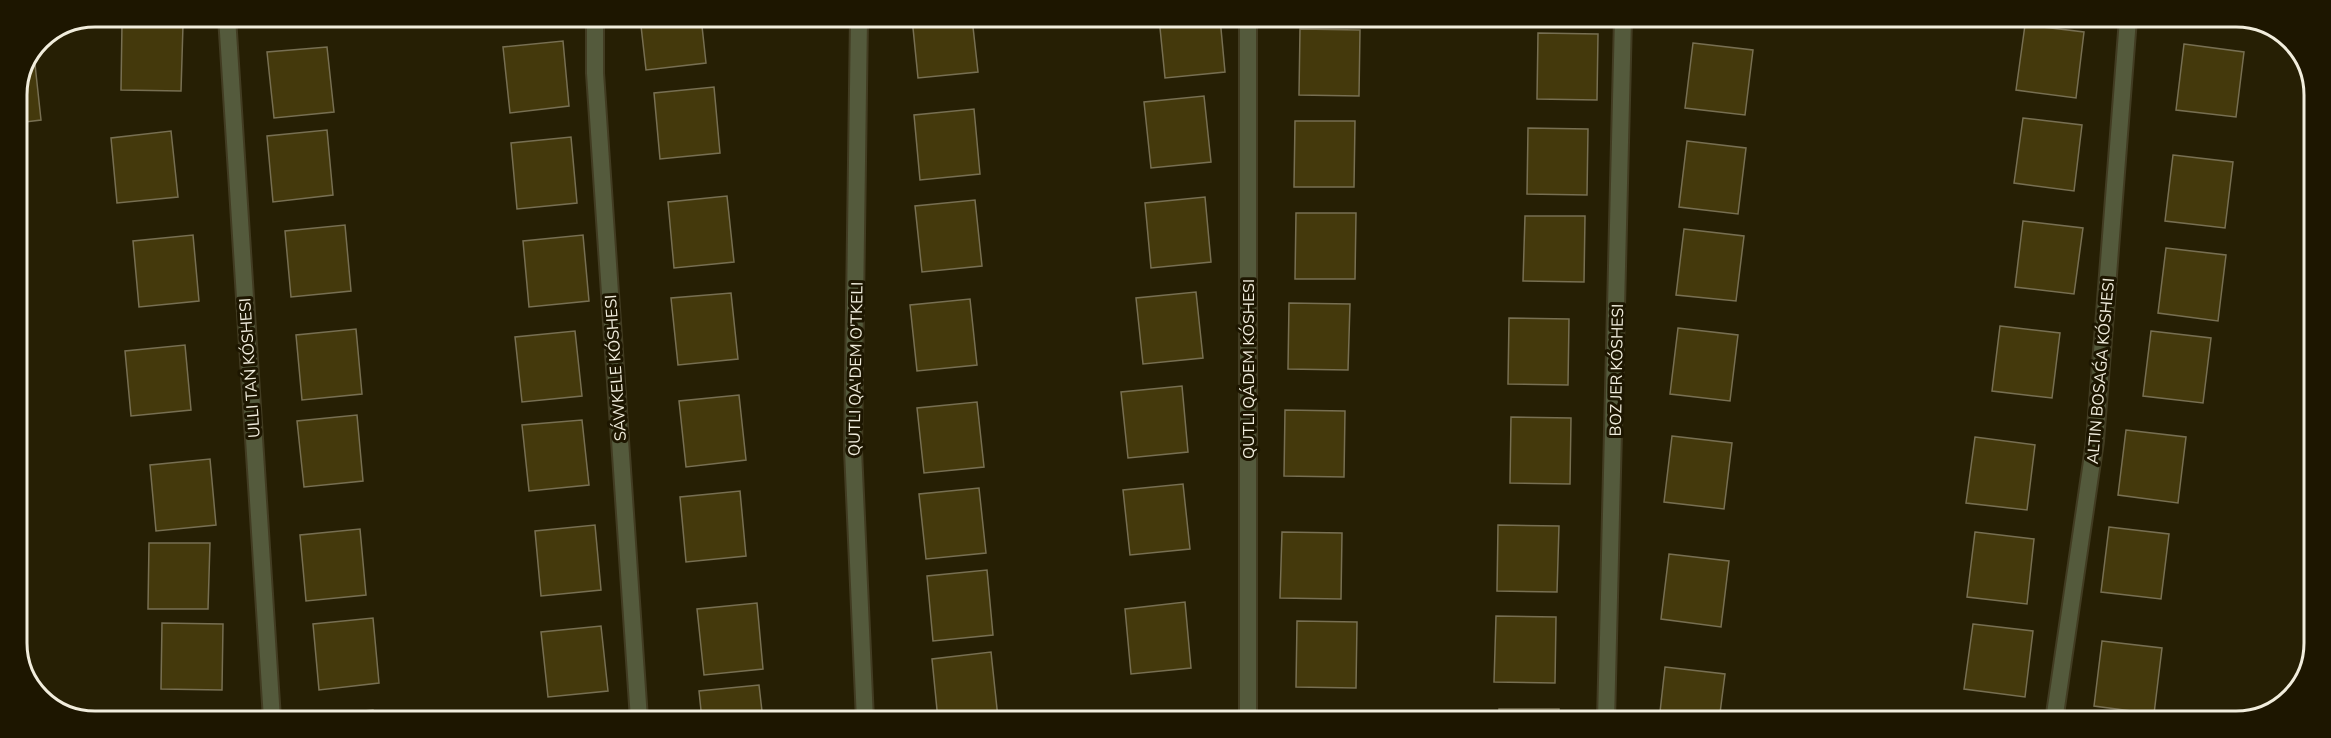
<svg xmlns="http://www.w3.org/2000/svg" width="2331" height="738" viewBox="0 0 2331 738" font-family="'Nunito Sans',sans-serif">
<rect width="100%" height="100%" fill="#261f04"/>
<g fill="#44390c" stroke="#776f52" stroke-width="1.5">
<polygon points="273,17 311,17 274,21"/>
<polygon points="640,17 701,17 706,63 646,70"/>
<polygon points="912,18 972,18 978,72 918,78"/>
<polygon points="1159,18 1220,18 1225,72 1165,78"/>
<polygon points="2207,19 2246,19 2246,24"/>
<polygon points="122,24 183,25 181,91 121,90"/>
<polygon points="2025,25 2084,32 2076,98 2016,90"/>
<polygon points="1300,29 1360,30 1359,96 1299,95"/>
<polygon points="1538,33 1598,34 1597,100 1537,99"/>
<polygon points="563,41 569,106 510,113 503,47"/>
<polygon points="1693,43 1753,50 1745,115 1685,108"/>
<polygon points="2184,44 2244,52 2236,117 2176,110"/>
<polygon points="327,47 334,112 274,118 267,52"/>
<polygon points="34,55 41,120 17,123 17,95"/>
<polygon points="714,87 720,153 660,159 654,93"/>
<polygon points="1204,96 1211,162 1151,168 1144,102"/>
<polygon points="974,109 980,174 920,180 914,115"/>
<polygon points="2023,118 2082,125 2074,191 2014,183"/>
<polygon points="1295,121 1355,121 1354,187 1294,187"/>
<polygon points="1528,128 1588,129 1587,195 1527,194"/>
<polygon points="327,130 333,195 273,202 267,136"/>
<polygon points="171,131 178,197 117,203 111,138"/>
<polygon points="571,137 577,203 517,209 511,143"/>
<polygon points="1687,141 1746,148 1738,214 1679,207"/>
<polygon points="2173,155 2233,162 2225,228 2165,221"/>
<polygon points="727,196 734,262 674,268 668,202"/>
<polygon points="1205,197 1211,262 1151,268 1145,203"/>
<polygon points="975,200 982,266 922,272 915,206"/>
<polygon points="1296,213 1356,213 1355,279 1295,279"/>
<polygon points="1525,216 1585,216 1584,282 1523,281"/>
<polygon points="2023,221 2083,228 2074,294 2015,287"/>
<polygon points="345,225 351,291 291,297 285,231"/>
<polygon points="1684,229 1744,236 1736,301 1676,295"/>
<polygon points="193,235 199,301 139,307 133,241"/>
<polygon points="583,235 589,301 529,307 523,241"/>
<polygon points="2166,248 2226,255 2218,321 2158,313"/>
<polygon points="1196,292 1203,358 1143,364 1136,298"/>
<polygon points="731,293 738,359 678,365 671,298"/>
<polygon points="970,299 977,365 917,371 910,305"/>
<polygon points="1289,303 1350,304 1348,370 1288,369"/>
<polygon points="1509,318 1569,319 1568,385 1508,384"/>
<polygon points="2000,326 2060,333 2052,398 1992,391"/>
<polygon points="1678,328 1738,335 1730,401 1670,394"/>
<polygon points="356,329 362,394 302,400 296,335"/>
<polygon points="575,331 582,396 522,402 515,337"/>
<polygon points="2151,331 2211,338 2203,403 2143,396"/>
<polygon points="185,345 191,410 131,416 125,351"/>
<polygon points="1182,386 1188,452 1128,458 1121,392"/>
<polygon points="739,395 746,460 686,467 679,401"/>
<polygon points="977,402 984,467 924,473 917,408"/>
<polygon points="1285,410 1345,411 1344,477 1284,476"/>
<polygon points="357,415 363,481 304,487 297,421"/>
<polygon points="1511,417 1571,418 1570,484 1510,483"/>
<polygon points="582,420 589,485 529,491 522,425"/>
<polygon points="2126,430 2186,437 2178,503 2118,495"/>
<polygon points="1672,436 1732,443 1724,509 1664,502"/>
<polygon points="1975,437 2035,445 2027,510 1966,503"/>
<polygon points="210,459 216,525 156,531 150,465"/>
<polygon points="1183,484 1190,549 1130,555 1123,490"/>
<polygon points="979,488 986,553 926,559 919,494"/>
<polygon points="740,491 746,556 686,562 680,497"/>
<polygon points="595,525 601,590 541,596 535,531"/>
<polygon points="1498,525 1559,526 1557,592 1497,591"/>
<polygon points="2109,527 2169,534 2161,599 2101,592"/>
<polygon points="360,529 366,595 306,601 300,535"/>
<polygon points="1282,532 1342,533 1341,599 1280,598"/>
<polygon points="1975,532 2034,539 2027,604 1967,597"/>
<polygon points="149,543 210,543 208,609 148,609"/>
<polygon points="1669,554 1729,561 1721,627 1661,619"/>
<polygon points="987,570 993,635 933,641 927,576"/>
<polygon points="1185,602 1191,668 1131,674 1125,609"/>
<polygon points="757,603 763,669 704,675 697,609"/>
<polygon points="1496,616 1556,617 1555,683 1494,682"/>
<polygon points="373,618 379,683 319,690 313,624"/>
<polygon points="1297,621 1357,622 1356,688 1296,687"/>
<polygon points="162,623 223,624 222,690 161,689"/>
<polygon points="1973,624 2033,631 2025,697 1964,689"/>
<polygon points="601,626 608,691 548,697 541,632"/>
<polygon points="2102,641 2162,648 2154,714 2094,706"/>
<polygon points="991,652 998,718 938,720 932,659"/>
<polygon points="1665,667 1725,674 1719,721 1659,721"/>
<polygon points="759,685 763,720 702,720 699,691"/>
<rect x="1499" y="709" width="60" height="12"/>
<polygon points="373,710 374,719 313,719 313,716"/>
<polygon points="1180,711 1181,720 1121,720 1121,717"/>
</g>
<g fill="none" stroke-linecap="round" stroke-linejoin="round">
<g stroke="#423c22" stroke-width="20">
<g id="minor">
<polyline points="227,17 272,719"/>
<polyline points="595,17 595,73 639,719"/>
<polyline points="859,17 853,450 865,720"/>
<polyline points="1248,18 1248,720"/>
<polyline points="1606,721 1623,18"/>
<polyline points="2054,721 2095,441 2128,19"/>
</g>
</g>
<use href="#minor" stroke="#545a3c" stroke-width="16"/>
</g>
<g text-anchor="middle" stroke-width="6" stroke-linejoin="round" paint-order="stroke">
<g font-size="16" fill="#f1eddd" stroke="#1d1600">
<text transform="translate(249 368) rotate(-94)" y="6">ULLI TAŃ KÓSHESI</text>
<text transform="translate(615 368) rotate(-94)" y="6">SÁWKELE KÓSHESI</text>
<text transform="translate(855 369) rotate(-89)" y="6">QUTLI QA'DEM O'TKELI</text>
<text transform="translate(1248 369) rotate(-90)" y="6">QUTLI QÁDEM KÓSHESI</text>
<text transform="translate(1616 370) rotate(-89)" y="6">BOZ JER KÓSHESI</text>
<text transform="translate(2100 371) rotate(-85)" y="6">ALTIN BOSAǴA KÓSHESI</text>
</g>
</g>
<path d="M0 0H2331V738H0ZM95 27H2236A68 68 0 0 1 2304 95V643A68 68 0 0 1 2236 711H95A68 68 0 0 1 27 643V95A68 68 0 0 1 95 27Z" fill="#1d1600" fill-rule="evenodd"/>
<path fill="none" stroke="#f1eddd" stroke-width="3" d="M95 27H2236A68 68 0 0 1 2304 95V643A68 68 0 0 1 2236 711H95A68 68 0 0 1 27 643V95A68 68 0 0 1 95 27Z"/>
</svg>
